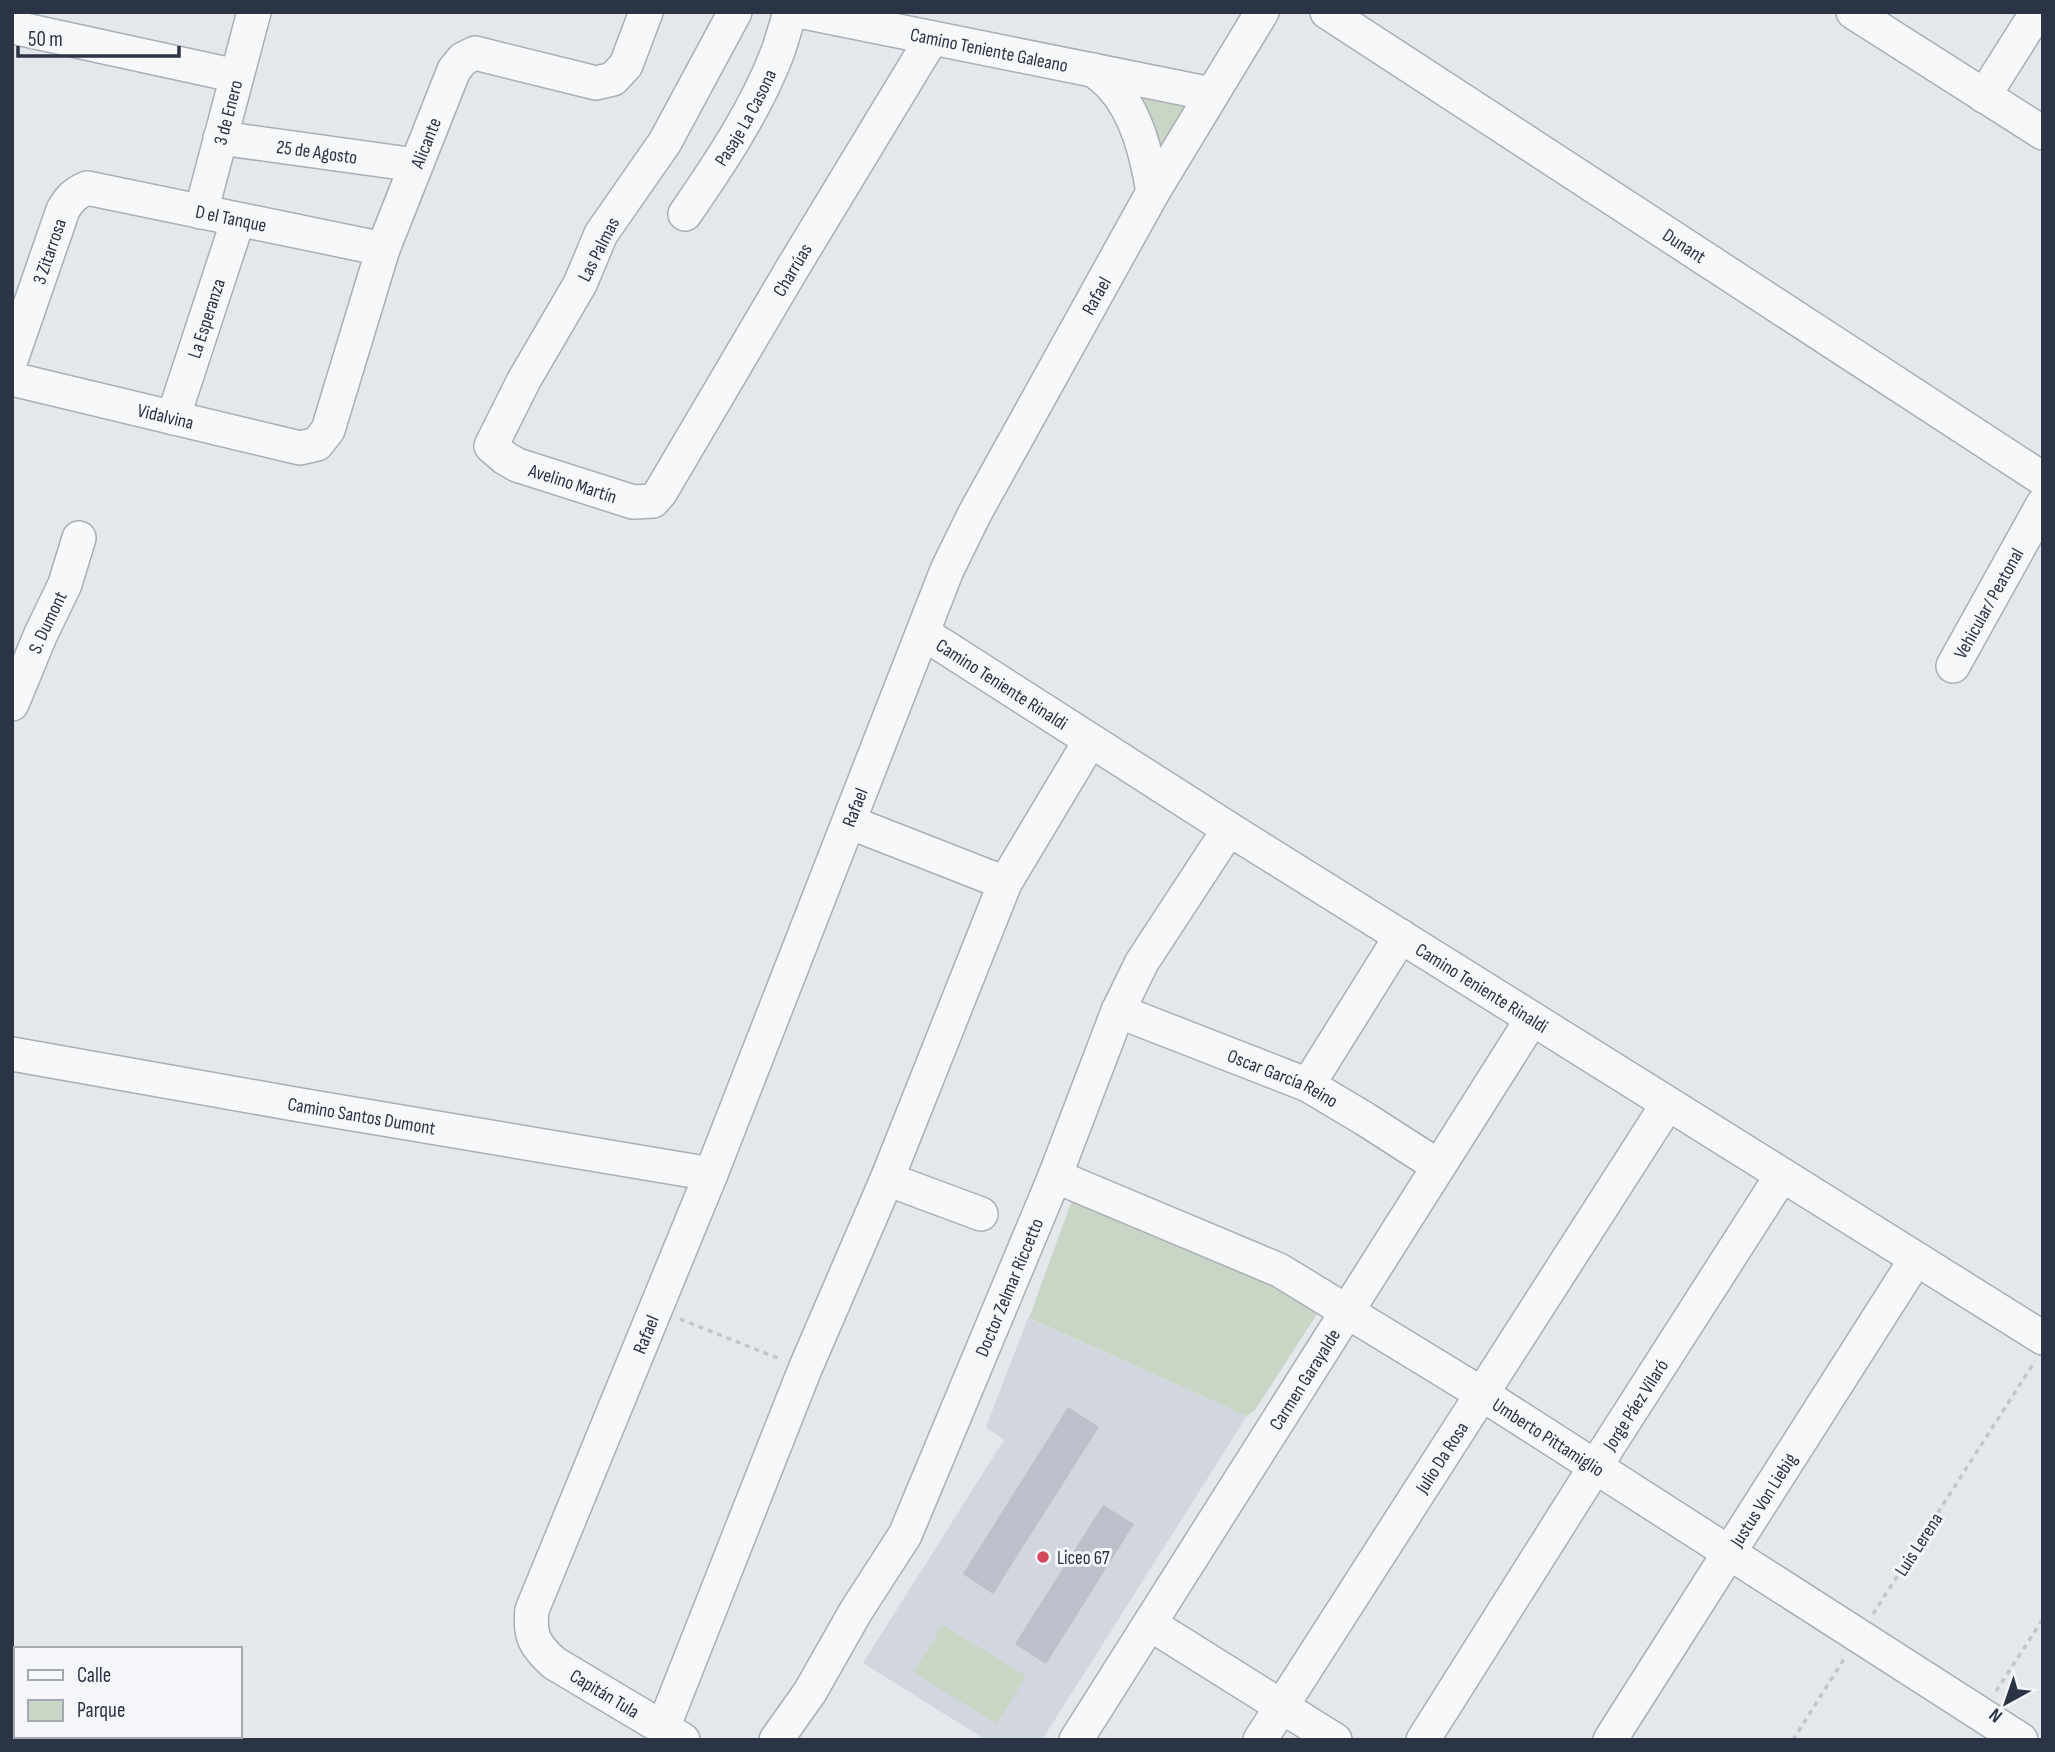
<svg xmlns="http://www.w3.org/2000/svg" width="2055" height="1752" viewBox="0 0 2055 1752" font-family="'Sofia Sans Condensed',sans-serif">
<rect width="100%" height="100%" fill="#e4e7ec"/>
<polygon fill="#d2d6de" points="1028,1318 1247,1416 1042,1740 986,1740 863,1663 1004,1440 986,1427"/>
<g fill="#c9d6c5">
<polygon points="1134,88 1193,102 1158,155"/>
<polygon points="1072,1200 1270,1281 1317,1314 1255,1410 1247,1416 1029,1318"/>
<polygon points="943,1625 1026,1676 997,1724 913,1672"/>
</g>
<g fill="#bbc0ca">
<polygon points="1068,1407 1099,1427 993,1594 963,1574"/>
<polygon points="1103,1505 1134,1524 1046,1664 1015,1644"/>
</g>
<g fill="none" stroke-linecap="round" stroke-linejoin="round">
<g stroke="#a9aeb7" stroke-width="36">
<g id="minor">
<path id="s1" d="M735,12l-70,130 -64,92 -21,50 -56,96 -33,66 14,12 12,7 116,37 20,-1 7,-8 132,-224 140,-231"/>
<path id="s2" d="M804,12l407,82"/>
<path id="s3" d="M1327,12l716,467"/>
<polyline points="1853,12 2043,133"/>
<polyline points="12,27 237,76"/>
<path d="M1093,70c6,4 12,9 17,14 27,28 37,72 43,108"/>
<polyline points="1984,96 2037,12"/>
<path id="s4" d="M220,138l196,27"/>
<path id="s5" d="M201,212l53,-200"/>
<path id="s6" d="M685,214c35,-51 70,-103 92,-160 5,-14 9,-28 13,-42"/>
<path id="s7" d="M12,357l51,-147c6,-11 12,-17 24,-22l296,61"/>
<path id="s8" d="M12,379l288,69 17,-4 11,-14 55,-181 71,-179 9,-11 12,-6 121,30 17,-4 13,-14 20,-53"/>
<path id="s9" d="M173,418l65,-198"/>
<path id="s10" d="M923,633l306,196 814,509"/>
<path id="s11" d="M1953,666l90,-162"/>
<path id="s12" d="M12,704l28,-68 25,-52 14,-46"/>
<polyline points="849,822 1005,883"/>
<path id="s13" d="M1118,1011l190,74 57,34 73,47"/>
<path id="s14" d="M12,1054l288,51 411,69"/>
<polyline points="1308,1085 1401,936"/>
<path id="s15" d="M1055,1176l224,94 203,124 539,346"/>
<polyline points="887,1179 981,1214"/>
<polyline points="1150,1624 1335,1740"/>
<polyline points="663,1728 805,1369 887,1179 1005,883 1090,741"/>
<path id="s16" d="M683,1740l-129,-77c-19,-17 -25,-27 -22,-53l179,-436 236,-604 28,-57 178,-321 109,-180"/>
<path id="s17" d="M776,1740l34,-48 46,-81 49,-76 150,-359 63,-165 24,-49 87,-133"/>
<path id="s18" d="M1076,1740l456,-721"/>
<path id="s19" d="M1260,1740l407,-635"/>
<path id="s20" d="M1423,1740l172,-273 187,-292"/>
<path id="s21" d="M1610,1740l306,-481"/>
</g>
</g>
<g stroke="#c2c5cb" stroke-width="3.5" stroke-dasharray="5 5" stroke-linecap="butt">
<polyline points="680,1319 780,1359"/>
<polyline points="1873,1614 2035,1361"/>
<polyline points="1996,1691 2043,1619"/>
<polyline points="1793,1740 1844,1659"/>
</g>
<use href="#minor" stroke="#f7f8fa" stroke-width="33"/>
</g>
<circle fill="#d1495b" stroke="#f4f6f9" stroke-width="2.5" cx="1043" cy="1557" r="7"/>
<g text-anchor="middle" stroke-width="6" stroke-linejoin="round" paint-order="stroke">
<g font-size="19" fill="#2b3445" stroke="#f4f6f9">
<text dy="7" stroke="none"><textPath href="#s2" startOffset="189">Camino Teniente Galeano</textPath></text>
<text dy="7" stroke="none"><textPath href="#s5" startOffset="103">3 de Enero</textPath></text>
<text dy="7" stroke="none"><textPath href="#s6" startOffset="114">Pasaje La Casona</textPath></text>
<text dy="7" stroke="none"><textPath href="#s8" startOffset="635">Alicante</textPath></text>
<text dy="7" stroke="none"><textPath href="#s4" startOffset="98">25 de Agosto</textPath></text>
<text dy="7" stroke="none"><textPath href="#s7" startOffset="336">D el Tanque</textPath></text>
<text dy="7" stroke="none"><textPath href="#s3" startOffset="427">Dunant</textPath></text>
<text transform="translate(598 249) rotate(-63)" y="7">Las Palmas</text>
<text dy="7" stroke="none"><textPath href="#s7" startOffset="112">3 Zitarrosa</textPath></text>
<text dy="7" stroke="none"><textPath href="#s1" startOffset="943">Charrúas</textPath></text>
<text dy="7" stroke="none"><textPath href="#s16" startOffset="1643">Rafael</textPath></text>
<text dy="7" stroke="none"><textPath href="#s9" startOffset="105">La Esperanza</textPath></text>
<text dy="7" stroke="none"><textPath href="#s8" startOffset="158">Vidalvina</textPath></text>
<text dy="7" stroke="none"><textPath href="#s1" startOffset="590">Avelino Martín</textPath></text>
<text dy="7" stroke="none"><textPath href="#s11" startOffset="72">Vehicular/ Peatonal</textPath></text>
<text dy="7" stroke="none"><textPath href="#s12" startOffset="89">S. Dumont</textPath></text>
<text dy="7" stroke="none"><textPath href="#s10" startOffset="94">Camino Teniente Rinaldi</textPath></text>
<text dy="7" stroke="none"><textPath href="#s16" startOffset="1076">Rafael</textPath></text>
<text dy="7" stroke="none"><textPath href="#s10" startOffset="662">Camino Teniente Rinaldi</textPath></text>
<text dy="7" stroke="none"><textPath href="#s13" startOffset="178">Oscar García Reino</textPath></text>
<text dy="7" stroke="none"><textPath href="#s14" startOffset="355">Camino Santos Dumont</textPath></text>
<text dy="7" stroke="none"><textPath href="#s17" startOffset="511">Doctor Zelmar Riccetto</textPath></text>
<text dy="7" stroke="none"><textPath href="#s16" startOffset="509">Rafael</textPath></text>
<text dy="7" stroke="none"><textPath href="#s18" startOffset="427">Carmen Garayalde</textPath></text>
<text dy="7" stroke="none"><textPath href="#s20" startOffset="397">Jorge Páez Vilaró</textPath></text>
<text dy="7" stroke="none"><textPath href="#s15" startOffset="560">Umberto Pittamiglio</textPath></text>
<text dy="7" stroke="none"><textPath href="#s19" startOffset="336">Julio Da Rosa</textPath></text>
<text dy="7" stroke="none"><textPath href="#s21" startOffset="285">Justus Von Liebig</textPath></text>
<text transform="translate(1918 1544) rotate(-57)" y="7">Luis Lerena</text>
<text transform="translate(605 1693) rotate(31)" y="7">Capitán Tula</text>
</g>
<g font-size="19" fill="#2b3445" stroke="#f4f6f9" text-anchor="start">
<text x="1057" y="1564">Liceo 67</text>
</g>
</g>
<rect width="2055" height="1752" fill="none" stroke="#2b3445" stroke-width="28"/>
<rect x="14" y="1647" width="228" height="91" fill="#f4f6f9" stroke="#a4a8b1" stroke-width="2"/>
<rect x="28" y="1670" width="35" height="10" fill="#f7f8fa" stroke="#a4a8b1" stroke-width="2"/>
<text x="77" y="1682" font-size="21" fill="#2b3445">Calle</text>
<rect x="28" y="1700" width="35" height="21" fill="#c9d6c5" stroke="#a4a8b1" stroke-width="2"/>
<text x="77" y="1717" font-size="21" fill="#2b3445">Parque</text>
<g transform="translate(2006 1703) rotate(220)" stroke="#f4f6f9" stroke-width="5" paint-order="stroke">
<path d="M0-5L12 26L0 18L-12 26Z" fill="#2b3445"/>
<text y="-10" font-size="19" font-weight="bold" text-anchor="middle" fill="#2b3445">N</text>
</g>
<path d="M18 46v10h161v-10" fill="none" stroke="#2b3445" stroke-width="3.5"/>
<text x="28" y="46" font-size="21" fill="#2b3445" stroke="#f4f6f9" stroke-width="5" paint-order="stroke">50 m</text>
</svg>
